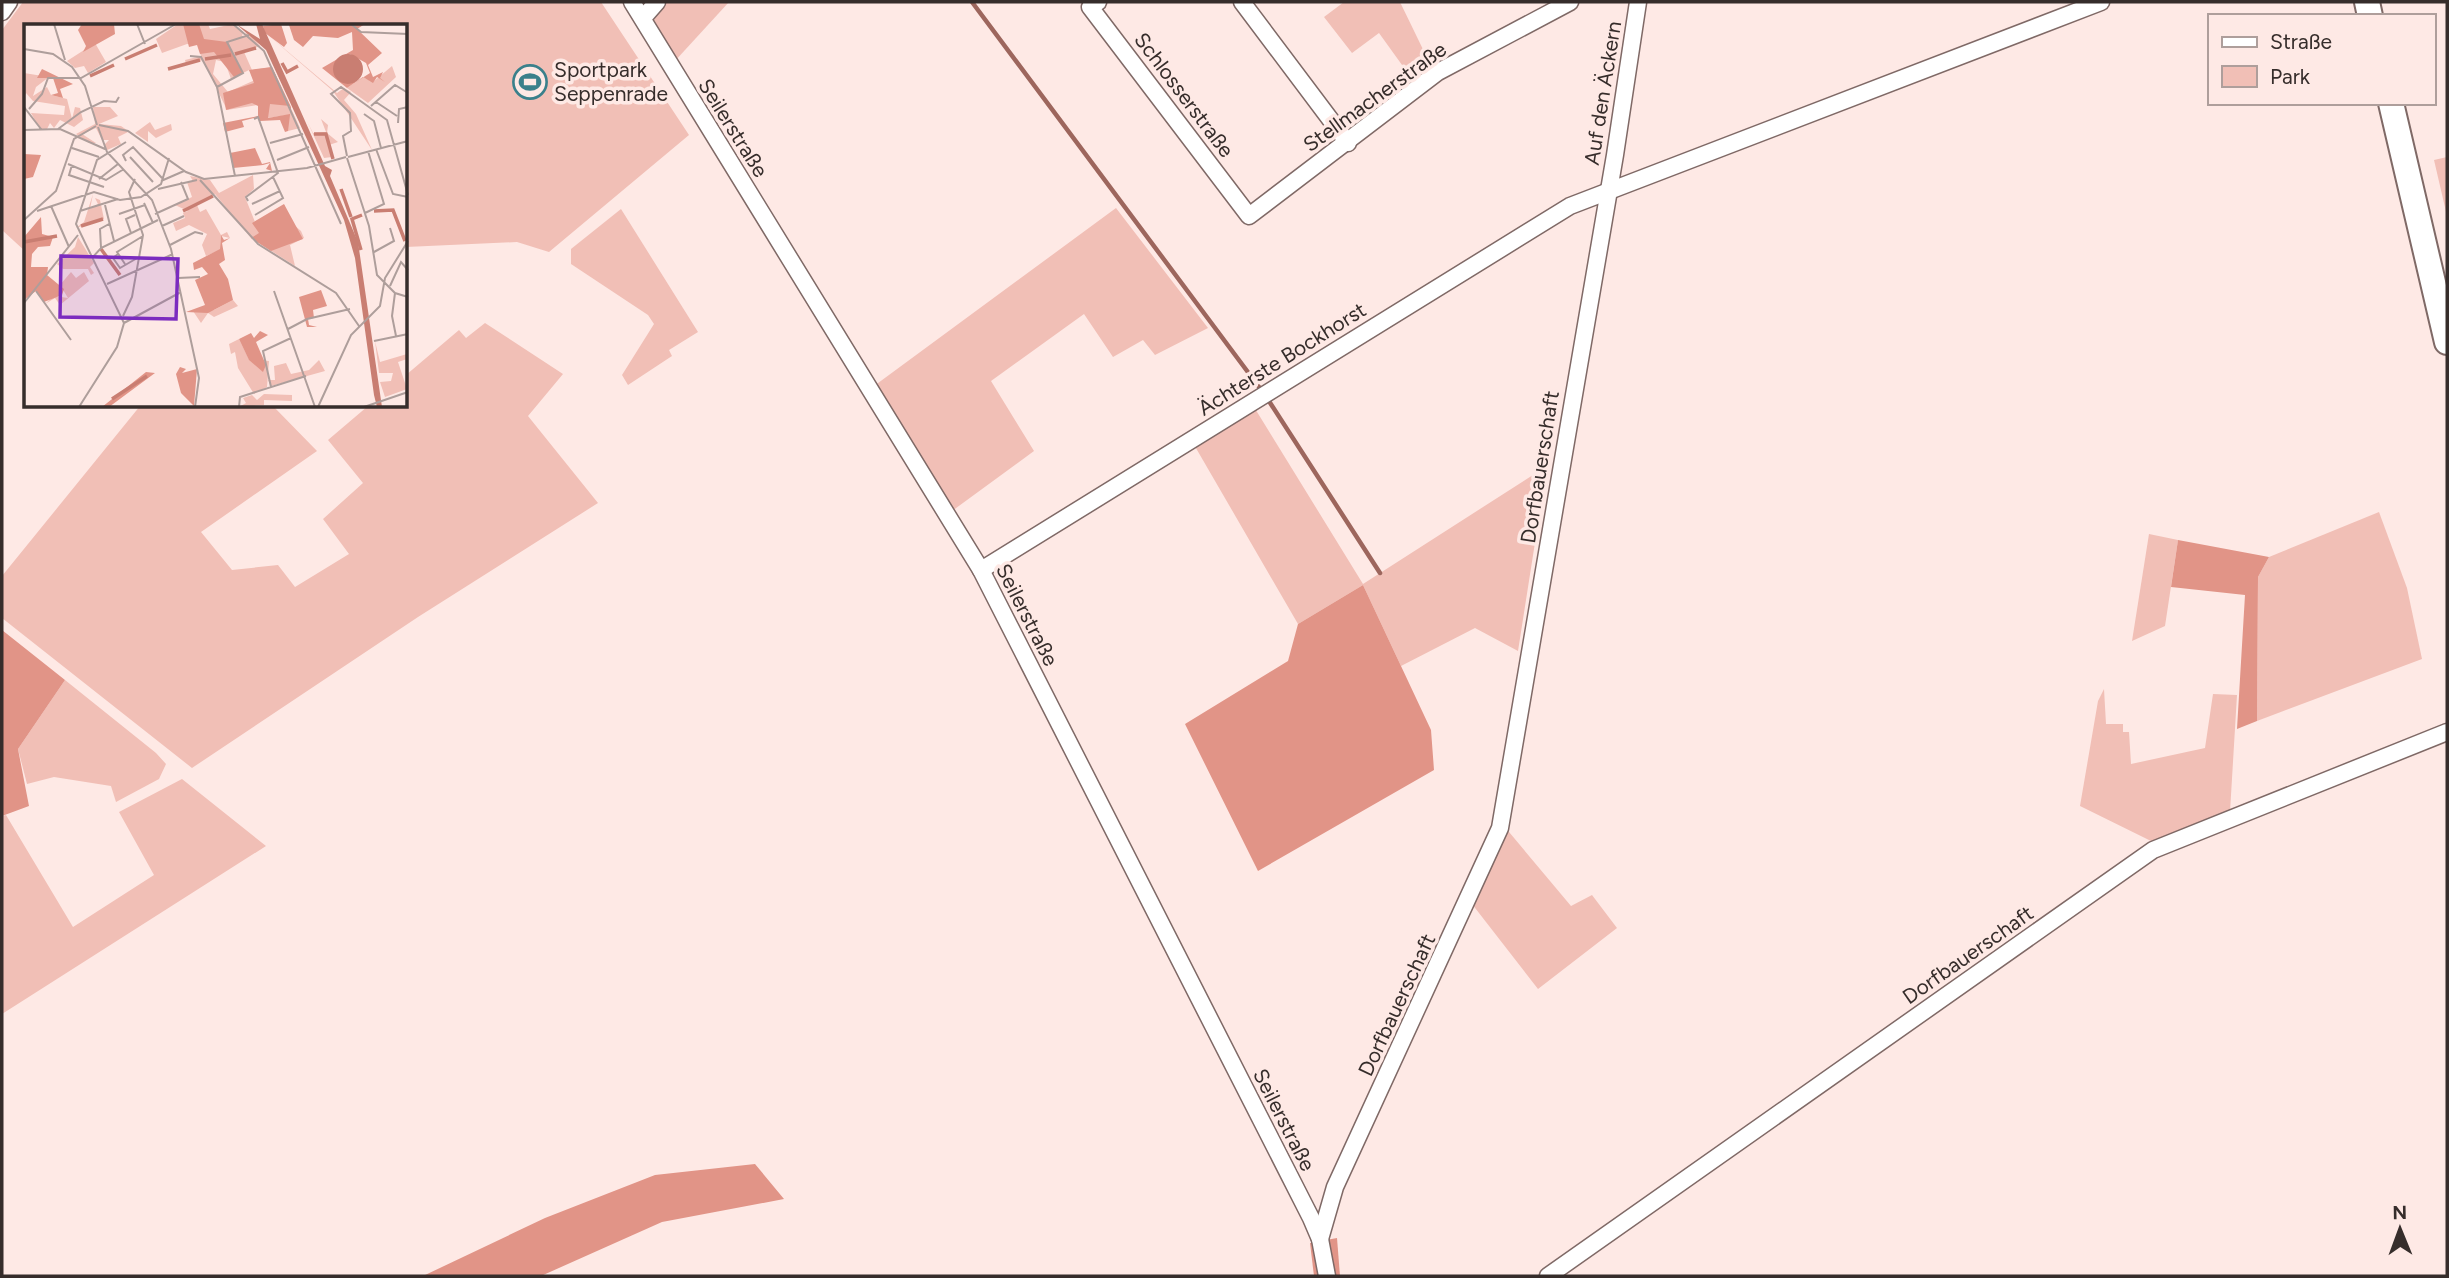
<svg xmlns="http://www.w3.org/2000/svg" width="2449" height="1278" viewBox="0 0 2449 1278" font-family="Figtree,sans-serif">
<rect width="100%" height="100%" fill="#fee9e5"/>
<g fill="#f1bfb6">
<polygon points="23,2 601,2 689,135 549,252 517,242 406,247 406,26 26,26 26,252 2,230 2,30"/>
<polygon points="664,2 729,2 674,62 652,23"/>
<polygon points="1344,2 1400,2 1433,70 1415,83 1379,33 1352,53 1324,17"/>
<polygon points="2447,157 2447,216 2434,160"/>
<polygon points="1116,208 1208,328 1155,355 1143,340 1113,357 1084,314 991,381 1034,451 952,511 874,386"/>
<polygon points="621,209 698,332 669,350 672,356 628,385 622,375 654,324 648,315 571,264 571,249"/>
<polygon points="485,323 563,374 528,416 598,503 418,617 192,768 2,618 2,576 140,406 273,406 317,451 201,532 232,570 278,565 295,587 349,554 323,519 363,483 328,440 368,406 406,406 406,375 459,330 466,338"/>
<polygon points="1254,407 1363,584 1547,466 1518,651 1475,628 1401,666 1363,585 1298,624 1193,443"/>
<polygon points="2379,512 2407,588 2422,659 2257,721 2258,577 2269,557"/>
<polygon points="2149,534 2178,540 2165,626 2132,641"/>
<polygon points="65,680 156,753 166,764 159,779 116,802 111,786 54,777 27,784 18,749"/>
<polygon points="2104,689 2106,724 2123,724 2123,732 2129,732 2131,764 2205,748 2213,694 2237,695 2230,812 2153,846 2151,841 2080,806 2098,701"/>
<polygon points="182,779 266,846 2,1014 2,816 6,815 73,927 154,875 119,812"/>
<polygon points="1504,826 1571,906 1592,895 1617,928 1538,989 1472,904"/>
</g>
<g fill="#e19487">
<polygon points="2178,540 2269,557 2258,577 2257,721 2237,729 2245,595 2171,587"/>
<polygon points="1363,585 1431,730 1434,770 1258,871 1185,724 1288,661 1298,624"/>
<polygon points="2,630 65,680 18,749 29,806 2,816"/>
<polygon points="755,1164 784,1199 662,1222 541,1276 423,1276 545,1218 655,1175"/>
<polygon points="1337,1238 1340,1276 1314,1276 1310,1243"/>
</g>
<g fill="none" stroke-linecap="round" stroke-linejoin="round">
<g stroke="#9d665d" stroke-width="4.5">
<polyline points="972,2 1262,391"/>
<polyline points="1267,398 1380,573"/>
</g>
<g stroke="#7f6966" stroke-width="19">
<g id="street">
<polyline points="632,2 981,570 1311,1218 1320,1239 1327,1276"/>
<polyline points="1098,2 1090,7 1249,216 1438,72 1570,2"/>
<polyline points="1242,2 1348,143"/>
<polyline points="2,12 9,2"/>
<polyline points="643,18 657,2"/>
<polyline points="981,570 1570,206 2101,2"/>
<polyline points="1320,1239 1335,1187 1500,828 1615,155 1638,2"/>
<polyline points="1548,1276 2153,850 2447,732"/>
</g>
</g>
<g stroke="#7f6966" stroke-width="28">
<g id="primary">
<polyline points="2367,2 2370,16"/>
<polyline points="2391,103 2447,342"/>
</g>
</g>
<use href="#street" stroke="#fff" stroke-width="16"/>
<use href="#primary" stroke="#fff" stroke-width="24"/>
</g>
<defs>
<g id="stadium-ring" transform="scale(1.75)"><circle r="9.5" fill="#fee9e5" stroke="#3a808b" stroke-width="1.5"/><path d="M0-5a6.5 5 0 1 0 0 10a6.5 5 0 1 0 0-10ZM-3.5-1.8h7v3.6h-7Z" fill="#3a808b"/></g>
</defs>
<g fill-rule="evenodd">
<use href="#stadium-ring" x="530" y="82"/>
</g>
<g text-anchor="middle" stroke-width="7" stroke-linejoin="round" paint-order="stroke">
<g font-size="21" fill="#362d2b" stroke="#fee9e5" text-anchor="start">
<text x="554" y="77">Sportpark<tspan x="554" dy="24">Seppenrade</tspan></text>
</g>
<g font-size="21" fill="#362d2b" stroke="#fee9e5">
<text transform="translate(1603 93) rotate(-81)" y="7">Auf den Äckern</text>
<text transform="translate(1184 95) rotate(53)" y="7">Schlosserstraße</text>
<text transform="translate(1375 97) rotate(-36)" y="7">Stellmacherstraße</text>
<text transform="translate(733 128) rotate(58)" y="7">Seilerstraße</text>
<text transform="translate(1282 359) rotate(-32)" y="7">Ächterste Bockhorst</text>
<text transform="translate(1540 467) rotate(-81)" y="7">Dorfbauerschaft</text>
<text transform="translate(1027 615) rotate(63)" y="7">Seilerstraße</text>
<text transform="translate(1968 955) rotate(-35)" y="7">Dorfbauerschaft</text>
<text transform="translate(1397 1005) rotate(-65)" y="7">Dorfbauerschaft</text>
<text transform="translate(1284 1120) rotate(63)" y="7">Seilerstraße</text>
</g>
</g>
<g transform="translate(24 24)">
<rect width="383" height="383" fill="#fee9e5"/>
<path d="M154,0h30l2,5 23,-5 10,8 -1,5 4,-4 6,4 8,9 -16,6 8,18 20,-3 28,61 -12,3v-16l-21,3 2,-15 -42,7 -24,-50 -17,4 -1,-4 16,-4 -3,-11 -11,-1 -25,9 -6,-14zM192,36l9,2 6,17 18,-9 6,10 -27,12 -15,-18zM244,11l69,58 7,-5 7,4 -7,8 12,14 16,36 -39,-59zM71,19l11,19 -18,11 -4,-7 -9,2 -8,-7zM368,42l4,11 -28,26 -21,-15 16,-11 10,5zM0,49l25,4 -13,10 -3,9 14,-9 4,8 16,4 5,20 3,-12 5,1 3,12 -9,7 -14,-7 -6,8 -4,-5 -3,6h-7l-9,-16 33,2 1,-9 -32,-5 -7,-8 -2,6zM69,83h17l8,9 -19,8 22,2 13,9 -6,-3 -10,5 3,7 -14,6 -3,-5 5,-5h-7l-6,-12 -14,6 14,9h-7l-13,-9 19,-10zM297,95l7,6 -1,8 11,9 -9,3 3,12 -8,1 -17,-37 6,12 13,-1zM126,98l5,8 16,-6 1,6 -16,8 -8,-7v11l-13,-9zM229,151l1,14 -9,8 10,25 30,-17v12l16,14 3,7 -14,7 5,21 -44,-28 -36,-44 -18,11 3,7 6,-3 15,26 6,-3 3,6 -9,-2 -1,14 -14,6 -4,-11 5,-11 -18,-9 -13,6 -3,-8 12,-5 -2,-5 5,-2 -13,-6 17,-8 -5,-15 6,-1 -3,-5 20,4 9,13zM69,170l-3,15 8,-5 -3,-6 5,2 4,19 -28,9 8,-6zM54,213l16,26 -4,4 4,6 -3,2 -3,-6h-25l-6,-5 18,-17zM47,248l5,6 8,-6 5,9 -29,24 -5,-7 -10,6 9,-8 14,2 -8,-13zM209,276l5,6 -24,11 -6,-4 -7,10 -8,-12 21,-1zM215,315l10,20 20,2 -2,26 -13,7 -16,-26 -3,-16 -4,2 -2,-10zM351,317l5,21 27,-8v5l-9,3 9,27 -22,8 -5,-15 11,-1 2,-8h-14zM295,336l6,11 -54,15 -3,-6h7l-1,-14 12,-3 5,11 18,-4zM240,370l28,1v6l-28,-1v5l-25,2 7,-4 -3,-5 9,-3 5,5z" fill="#f1bfb6" fill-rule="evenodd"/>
<path d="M58,0h32l1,10 -32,18 3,-6 -8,-16zM159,0h16l5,15 23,3 16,31 -9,4 -20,-25 -14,2 -3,-9 -8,2zM257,0l6,19 -3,4 -19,-14 -2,-7zM341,0l-8,5 25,24 -14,12 5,12 10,-5 -3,6 5,4 -8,-5 -4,6 -10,-6 -16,11 -25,-20 31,-18 -1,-18 -14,6 -25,-2 -10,11 -9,-7 -5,-15zM326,30l16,9 4,10 -14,9 -14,-2 -4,-20zM248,43l19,40 -3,24 -3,1 -5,-12 -20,1 -2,-4 -16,4 2,6 -19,5 -2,-9 35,-7v-10l-6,-3 -26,7 -3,-17 31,-10 -5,-13zM246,80l20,2v8l-22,4zM18,45l31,15 -13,5 3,9 -12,-3 7,-2 -5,-15h-16zM231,124l7,16 8,-2 2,9 -6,-2 4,-6 -7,2 -30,3 -3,-15zM0,130l17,1 -8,22 -9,2zM260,180l19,35 -32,12 -20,-13 8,-5 -7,-10zM17,193l1,17 11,3 -3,9 -12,1 -6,7 -1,13h17l-1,8 17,14 -2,6 -18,7 -8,-11 -12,9v-63zM197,211l3,5 6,-2 -8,5 3,17 -6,4 9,15 5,21 -25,13 -22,-1 19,-7 -10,-25 13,-6 -6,-7 -8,3 -1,-7 27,-14zM297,266l6,16 -14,4 1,8 -6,1 1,6 8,2h-10l-8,-30zM236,307l8,4 -12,7 10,23 -3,7 -14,-12 -10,-21 12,-6 3,5zM156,343l6,2 -4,4 15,-4 -3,37 -13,-13 -5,-19zM122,348l9,1 -46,34h-7z" fill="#e19487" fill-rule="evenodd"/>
<path d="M212,0l24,15 -4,-15h6l63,142 7,4 -2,6 28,66 24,165h-5l-3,-12 -19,-137 -11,-38 -78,-170zM309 45a15 15 0 1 1 30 0a15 15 0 1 1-30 0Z" fill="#c97e72"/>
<path fill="none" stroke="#c97e72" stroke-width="3.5" d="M211,30l21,-6M101,35l32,-14M181,35l26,-4M258,39l5,9 11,-6M144,45l32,-9M66,52l24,-11M290,110h12l7,25M317,165l10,28M159,187l30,-15M350,187l19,-1 12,31M57,202l22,-7M0,218l33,-6M77,225l19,26M337,226l-9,-31 10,-4M88,375l35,-23"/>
<path fill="none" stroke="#ae9e9b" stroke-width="2" d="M30,0l11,36M113,0l8,20M209,0l31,27 77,173M327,0l10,8 47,2M0,25l29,5 19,13 13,19 12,39M166,32l11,1 16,30 18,89M193,63l26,-14 -16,-31 22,-7M352,78l21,14M347,82l24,-21 13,8M0,83l17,22M5,85l13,-15 6,-16h33l95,-54M340,90l10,7 7,27M374,99l1,-14 9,-2M75,101l29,6 58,41 18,7 103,-11 39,-11M74,103l9,25 45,48 19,49 28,129 -4,29M34,105l23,-17 23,-11 12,1 3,-5M0,106l36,-1 45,20M246,119l33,-9M48,124l27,9M352,125l17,45 15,3M323,132l-4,-20 8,-5 -1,-18 -19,-19 10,-7 46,33 21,75M106,133l23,25M324,133l60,-16M323,134l22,68 8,49 18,18 13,4M253,136l32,-13M102,137l-3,-6 10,-8 29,31M44,140l38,16 18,-11M48,141l-3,10 35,12M75,155l19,-15M176,156l58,64 78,49 23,33M137,157l23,-10M134,165l39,-9M224,177l-2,-4 32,-24 -20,-56 -4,2M120,179l9,20M228,180l28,-13M81,181l9,36M27,182l18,41M13,187l57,-19 26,8 21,-3 20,-13 8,-26M56,187l38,-12M341,189l19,-9 -16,-53M95,190l26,-9M131,190l33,-15 -7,-17M231,191l28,-17 -10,-21M0,196l32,-29 18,-52 22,-13M138,202l22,-10M107,209l-5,-14 9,-4M146,221l25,-13 8,2M77,224l-1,-19 9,-5M350,228l20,-11 -4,-13M94,230l-5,4 7,10 19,-11M68,234l9,-10 57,-28M101,240l-8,-12 26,-16M154,254l22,-1M83,260l66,-30M366,262l11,-24 7,8M12,267l35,49M250,267l41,116M371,269l-3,23 4,20M0,279l54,-68M99,292l9,-19 11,-62 -14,-43 6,-13M100,299l57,-31M264,305l19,-10 43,-10M350,317l34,-7M247,363l-8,-36 28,-13M55,383l38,-60 7,-24 -48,-99 21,-64 29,-18M215,383l1,-10 66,-21M294,383l33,-72 29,-29 5,-28 23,-37M340,383l44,-15"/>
<path fill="#7b2cbf" fill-opacity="0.15" stroke="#7b2cbf" stroke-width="3.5" d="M37,232l117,3 -2,60 -116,-2z"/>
<rect width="383" height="383" fill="none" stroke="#362d2b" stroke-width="3.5"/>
</g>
<rect width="2449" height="1278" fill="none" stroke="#362d2b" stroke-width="7"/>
<rect x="2208" y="14" width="228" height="91" fill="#fee9e5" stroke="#ae9e9b" stroke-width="2"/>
<rect x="2222" y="37" width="35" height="10" fill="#ffffff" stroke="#ae9e9b" stroke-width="2"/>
<text x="2270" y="49" font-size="21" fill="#362d2b">Straße</text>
<rect x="2222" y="66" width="35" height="21" fill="#f1bfb6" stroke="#ae9e9b" stroke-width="2"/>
<text x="2270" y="84" font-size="21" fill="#362d2b">Park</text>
<g transform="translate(2400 1229) rotate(359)" stroke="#fee9e5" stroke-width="5" paint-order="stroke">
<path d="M0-5L12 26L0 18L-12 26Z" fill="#362d2b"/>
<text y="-10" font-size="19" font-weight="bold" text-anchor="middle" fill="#362d2b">N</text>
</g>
</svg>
